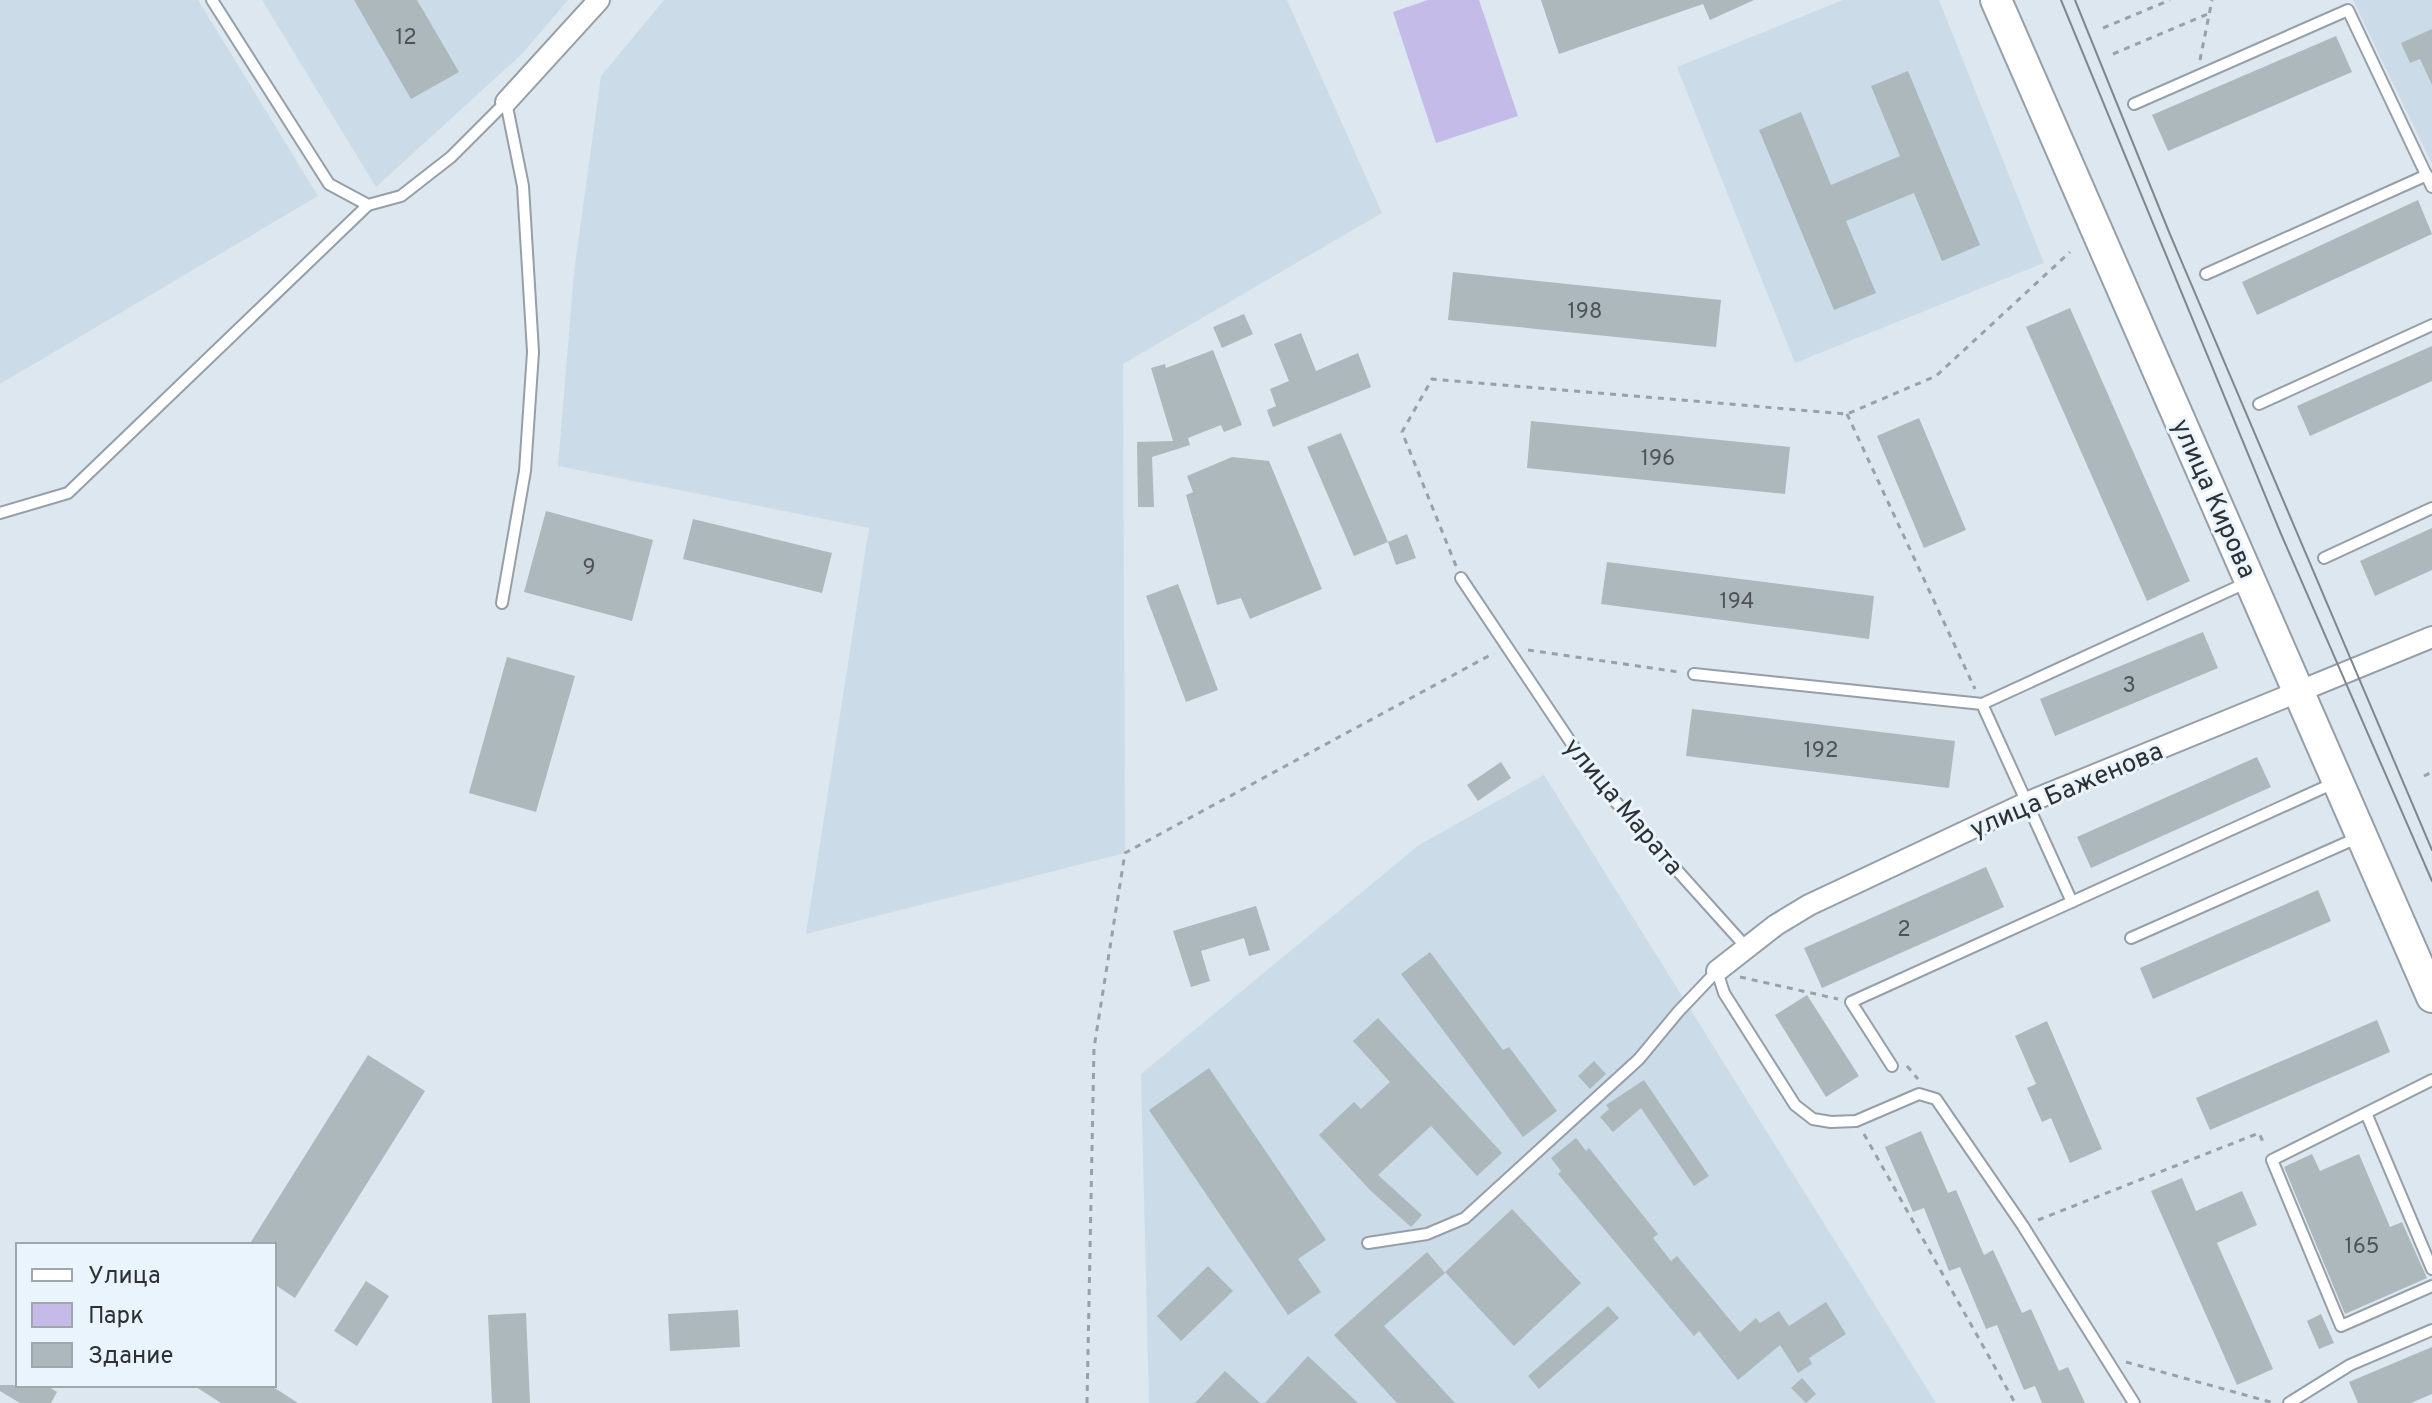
<svg xmlns="http://www.w3.org/2000/svg" width="2432" height="1403" viewBox="0 0 2432 1403" font-family="Overpass,sans-serif">
<rect width="100%" height="100%" fill="#dde7ef"/>
<g fill="#ccdbe8">
<polygon points="0,0 198,0 318,196 0,384"/>
<polygon points="262,0 568,0 523,53 376,187"/>
<polygon points="664,0 1287,0 1382,213 1123,364 1125,853 806,934 869,528 558,466 574,272 601,76"/>
<polygon points="1843,0 1939,0 2044,263 1795,363 1677,67"/>
<polygon points="2353,0 2432,0 2432,164 2376,48"/>
<polygon points="1544,775 1936,1403 1149,1403 1141,1074 1419,845"/>
</g>
<polygon fill="#c4bbe9" points="1428,0 1479,0 1518,116 1436,143 1393,12"/>
<g fill="#acb8bc">
<polygon points="354,0 417,0 459,72 411,99"/>
<polygon points="1541,0 1754,0 1710,20 1703,4 1559,54"/>
<polygon points="2432,29 2432,85 2420,59 2410,63 2401,43"/>
<polygon points="2336,36 2352,72 2168,151 2152,115"/>
<polygon points="1908,71 1980,245 1942,261 1914,193 1846,221 1876,293 1834,310 1759,130 1801,112 1831,185 1900,156 1871,86"/>
<polygon points="2418,200 2432,234 2257,315 2242,282"/>
<polygon points="1453,272 1721,300 1716,347 1448,320"/>
<polygon points="2070,308 2190,581 2147,601 2026,327"/>
<polygon points="1244,314 1253,334 1222,348 1213,327"/>
<polygon points="1301,333 1316,371 1358,353 1371,387 1273,427 1267,410 1276,406 1270,389 1289,381 1274,344"/>
<polygon points="2432,346 2432,381 2310,436 2297,406"/>
<polygon points="1213,350 1242,425 1224,432 1221,425 1188,438 1190,445 1152,457 1154,507 1138,507 1137,442 1173,441 1151,368 1165,364 1166,368"/>
<polygon points="1919,418 1966,530 1924,548 1877,436"/>
<polygon points="1531,421 1790,447 1785,494 1527,468"/>
<polygon points="1341,433 1388,542 1354,556 1307,447"/>
<polygon points="1232,457 1269,461 1322,589 1250,619 1241,598 1217,605 1186,495 1193,492 1187,476"/>
<polygon points="546,511 653,540 632,621 524,592"/>
<polygon points="693,519 832,553 822,593 683,559"/>
<polygon points="2432,528 2432,570 2375,596 2360,561"/>
<polygon points="1407,534 1416,558 1396,565 1388,542"/>
<polygon points="1607,562 1874,596 1869,639 1601,604"/>
<polygon points="1178,584 1218,690 1186,702 1146,596"/>
<polygon points="2203,632 2218,668 2055,736 2040,699"/>
<polygon points="507,657 575,676 536,812 469,793"/>
<polygon points="1692,709 1955,741 1949,788 1686,756"/>
<polygon points="2257,757 2271,787 2091,868 2077,837"/>
<polygon points="1501,762 1511,778 1478,801 1467,785"/>
<polygon points="1986,867 2004,907 1822,988 1804,948"/>
<polygon points="2318,890 2331,921 2153,999 2140,968"/>
<polygon points="1256,906 1270,950 1249,956 1244,938 1201,951 1210,981 1191,987 1173,931"/>
<polygon points="1430,952 1503,1050 1509,1047 1557,1111 1523,1137 1401,974"/>
<polygon points="1807,995 1859,1076 1826,1097 1775,1015"/>
<polygon points="1378,1018 1502,1153 1477,1176 1431,1126 1378,1175 1422,1215 1411,1227 1370,1190 1319,1135 1354,1102 1361,1109 1390,1082 1353,1041"/>
<polygon points="2377,1020 2390,1052 2210,1130 2196,1098"/>
<polygon points="2047,1021 2102,1149 2070,1163 2051,1118 2042,1122 2027,1088 2036,1084 2015,1036"/>
<polygon points="368,1055 425,1091 295,1298 274,1284 274,1245 249,1245"/>
<polygon points="1594,1061 1606,1074 1590,1089 1578,1076"/>
<polygon points="1209,1068 1326,1240 1298,1259 1321,1292 1288,1315 1149,1110"/>
<polygon points="1644,1080 1709,1176 1694,1186 1641,1108 1613,1132 1600,1117 1609,1109 1606,1105"/>
<polygon points="1921,1131 1948,1193 1956,1190 1984,1255 1993,1250 2022,1313 2031,1309 2059,1371 2068,1367 2085,1403 2042,1403 2035,1386 2024,1390 1997,1325 1986,1329 1960,1267 1949,1271 1924,1208 1913,1212 1885,1147"/>
<polygon points="1576,1138 1586,1151 1589,1148 1658,1234 1653,1238 1671,1261 1677,1256 1740,1332 1756,1318 1760,1323 1779,1311 1789,1326 1826,1302 1846,1334 1809,1358 1812,1364 1798,1373 1780,1345 1738,1380 1699,1331 1694,1336 1558,1174 1561,1171 1551,1158"/>
<polygon points="2312,1154 2320,1171 2359,1154 2390,1227 2402,1222 2427,1278 2345,1314 2284,1167"/>
<polygon points="2182,1178 2196,1211 2242,1191 2257,1225 2217,1243 2273,1369 2237,1385 2151,1191"/>
<polygon points="1512,1209 1581,1283 1514,1346 1445,1272"/>
<polygon points="1427,1252 1445,1273 1384,1326 1455,1403 1397,1403 1334,1335"/>
<polygon points="1208,1266 1233,1291 1181,1341 1157,1316"/>
<polygon points="366,1281 389,1296 357,1346 334,1331"/>
<polygon points="1608,1306 1619,1318 1539,1389 1528,1376"/>
<polygon points="738,1310 740,1347 670,1351 668,1314"/>
<polygon points="526,1313 530,1403 492,1403 488,1315"/>
<polygon points="2321,1314 2334,1343 2319,1349 2307,1321"/>
<polygon points="2432,1347 2432,1394 2411,1403 2358,1403 2349,1382"/>
<polygon points="1308,1356 1358,1403 1265,1403"/>
<polygon points="1225,1371 1260,1403 1195,1403"/>
<polygon points="1802,1378 1816,1394 1806,1403 1791,1388"/>
<polygon points="0,1385 46,1385 57,1392 51,1403 20,1403 0,1391"/>
<polygon points="193,1385 270,1385 298,1403 221,1403"/>
</g>
<g fill="none" stroke-linecap="round" stroke-linejoin="round">
<g stroke="#969fa7" stroke-width="14">
<g id="lane">
<polyline points="212,0 329,184 368,205 401,196 451,157 506,102"/>
<polyline points="2134,104 2348,10 2432,187"/>
<polyline points="2206,274 2427,175"/>
<polyline points="2259,404 2432,325"/>
<polyline points="0,513 68,493 368,205"/>
<polyline points="2324,558 2432,508"/>
<polyline points="1461,578 1596,780 1746,947"/>
<polyline points="502,603 525,471 533,352 523,186 506,102"/>
<polyline points="1694,674 1982,704 2248,582"/>
<polyline points="1982,704 2072,902"/>
<polyline points="2131,938 2357,838"/>
<polyline points="1892,1066 1851,1002 2334,783"/>
<polyline points="2432,1080 2272,1160 2341,1326 2432,1286"/>
<polyline points="2366,1113 2432,1269"/>
<polyline points="1368,1243 1427,1234 1465,1218 1639,1059 1678,1012 1717,971 1724,993 1795,1105 1813,1119 1831,1122 1856,1121 1919,1094 1936,1099 2023,1226 2134,1403"/>
<polyline points="2289,1403 2350,1365 2432,1330"/>
</g>
</g>
<g stroke="#969fa7" stroke-width="24">
<g id="street">
<polyline points="506,102 599,0"/>
<polyline points="1717,971 1776,925 1809,905 2026,803 2432,637"/>
</g>
</g>
<g stroke="#969fa7" stroke-width="34">
<polyline id="secondary" points="1996,0 2432,997"/>
</g>
<g stroke="#99a1a7" stroke-width="3" stroke-dasharray="6 6" stroke-linecap="butt">
<polyline points="2103,28 2170,0"/>
<polyline points="2113,54 2210,13"/>
<polyline points="2200,60 2212,0"/>
<polyline points="1847,414 1975,689"/>
<polyline points="1456,566 1402,432 1432,379 1847,414 1936,376 2070,252"/>
<polyline points="1528,650 1679,672"/>
<polyline points="2424,776 2432,772"/>
<polyline points="1740,977 1838,999"/>
<polyline points="1907,1066 1918,1079"/>
<polyline points="1864,1134 2015,1403"/>
<polyline points="2038,1220 2259,1133 2265,1146"/>
<polyline points="2126,1362 2274,1403"/>
<polyline points="1087,1403 1094,1048 1125,853 1494,653"/>
</g>
<use href="#lane" stroke="#fff" stroke-width="10"/>
<use href="#street" stroke="#fff" stroke-width="20"/>
<use href="#secondary" stroke="#fff" stroke-width="30"/>
<g stroke="#80878c" stroke-width="2">
<polyline points="2061,0 2281,534 2432,881"/>
<polyline points="2075,0 2169,232 2432,850"/>
</g>
</g>
<g text-anchor="middle" stroke-width="6" stroke-linejoin="round" paint-order="stroke">
<g font-size="22" fill="#4e5356">
<text x="406" y="44">12</text>
<text x="1585" y="318">198</text>
<text x="1658" y="465">196</text>
<text x="589" y="574">9</text>
<text x="1737" y="608">194</text>
<text x="2129" y="692">3</text>
<text x="1821" y="757">192</text>
<text x="1904" y="936">2</text>
<text x="2362" y="1253">165</text>
</g>
<g font-size="26" fill="#2e3134" stroke="#eaf4fc">
<text transform="translate(2215 498) rotate(66)" y="9">улица Кирова</text>
<text transform="translate(2066 789) rotate(-23)" y="9">улица Баженова</text>
<text transform="translate(1624 806) rotate(50)" y="9">улица Марата</text>
</g>
</g>
<rect x="16" y="1243" width="260" height="144" fill="#eaf4fc" stroke="#9fa6ac" stroke-width="2"/>
<rect x="32" y="1269" width="40" height="12" fill="#ffffff" stroke="#9fa6ac" stroke-width="2"/>
<text x="88" y="1283" font-size="24" fill="#2e3134">Улица</text>
<rect x="32" y="1303" width="40" height="24" fill="#c4bbe9" stroke="#9fa6ac" stroke-width="2"/>
<text x="88" y="1323" font-size="24" fill="#2e3134">Парк</text>
<rect x="32" y="1343" width="40" height="24" fill="#acb8bc" stroke="#9fa6ac" stroke-width="2"/>
<text x="88" y="1363" font-size="24" fill="#2e3134">Здание</text>
</svg>
